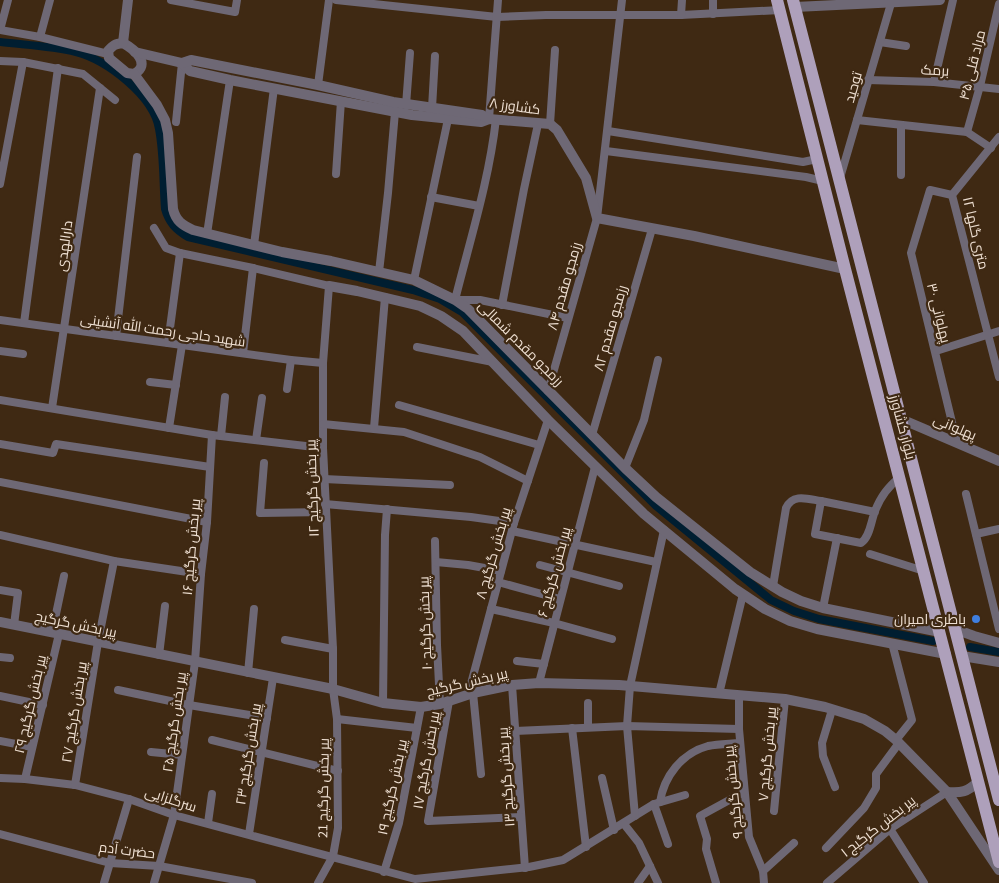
<svg xmlns="http://www.w3.org/2000/svg" width="999" height="883" viewBox="0 0 999 883" font-family="'Source Sans 3',Cairo,sans-serif">
<rect width="100%" height="100%" fill="#3f2913"/>
<g fill="none" stroke-linecap="round" stroke-linejoin="round">
<g stroke="#001e31" stroke-width="8">
<path d="M0,42c25,3 51,4 76,10 31,8 78,44 83,77 5,26 4,54 6,80 4,14 11,21 23,28l225,53 27,9 22,13 194,194 115,94 23,11 25,8 114,22"/>
<polyline points="970,647 999,652"/>
</g>
<g stroke="#6e6875" stroke-width="8">
<polyline points="171,0 235,12 237,0"/>
<polyline points="336,0 497,17 546,15 681,15 780,10"/>
<polyline points="713,0 713,14"/>
<polyline points="681,15 682,0"/>
<polyline points="0,30 40,37 108,54"/>
<polyline points="0,30 8,0"/>
<polyline points="40,37 50,0"/>
<polyline points="880,42 906,46"/>
<polyline points="0,61 23,62 83,74 115,100"/>
<polyline points="868,80 934,82 999,89"/>
<polyline points="934,82 953,0"/>
<polyline points="318,85 329,0"/>
<polyline points="406,105 410,53"/>
<polyline points="432,108 435,56"/>
<polyline points="489,119 498,0"/>
<path d="M496,119c-7,62 -26,121 -41,181h25l88,18"/>
<polyline points="857,120 967,132 991,148"/>
<polyline points="176,122 182,63"/>
<polyline points="550,124 555,50"/>
<polyline points="901,125 901,175"/>
<polyline points="608,131 803,162 817,159"/>
<polyline points="967,132 980,86 999,4"/>
<polyline points="999,137 952,195 999,377"/>
<polyline points="606,151 806,177 823,181"/>
<polyline points="336,174 341,101"/>
<polyline points="840,178 892,0"/>
<polyline points="0,184 23,62"/>
<polyline points="952,195 930,190 911,253 957,443"/>
<polyline points="431,197 479,206"/>
<polyline points="154,228 166,248 180,253 253,268 329,286 323,363 323,448 333,649 333,689 337,719 338,828 333,856 318,883"/>
<polyline points="207,234 230,80"/>
<polyline points="254,245 274,88"/>
<polyline points="379,272 388,193 395,112"/>
<polyline points="414,280 448,119"/>
<polyline points="502,305 524,189 538,124"/>
<polyline points="0,320 291,360 323,363"/>
<polyline points="24,323 58,68"/>
<polyline points="116,336 137,157"/>
<polyline points="168,343 180,253"/>
<polyline points="417,347 493,362"/>
<polyline points="0,351 23,354"/>
<polyline points="936,351 999,331"/>
<polyline points="243,353 253,268"/>
<polyline points="150,382 176,385"/>
<polyline points="287,389 291,360"/>
<polyline points="548,391 597,218 622,0"/>
<polyline points="0,400 212,435 323,448"/>
<polyline points="399,405 539,445"/>
<polyline points="52,408 100,88"/>
<polyline points="323,424 404,432 480,457 528,481"/>
<polyline points="169,428 182,345"/>
<polyline points="374,428 385,297"/>
<polyline points="592,435 652,229"/>
<polyline points="221,436 225,397"/>
<polyline points="256,440 262,398"/>
<polyline points="0,444 53,453 56,444 210,467"/>
<polyline points="264,463 260,513 326,512"/>
<polyline points="625,468 644,420 658,360"/>
<polyline points="324,479 450,485"/>
<polyline points="0,482 207,522"/>
<polyline points="966,494 999,629"/>
<polyline points="325,504 471,517 514,523"/>
<path d="M875,512l-54,-11 -6,33 46,9c9,-6 10,-22 14,-32 6,-15 13,-24 25,-34"/>
<polyline points="512,531 656,562"/>
<polyline points="976,534 999,529"/>
<polyline points="0,535 114,561 201,574"/>
<polyline points="435,541 437,645 440,704"/>
<polyline points="870,554 924,571"/>
<polyline points="436,562 468,565 501,571"/>
<polyline points="540,565 619,586"/>
<polyline points="498,582 560,599"/>
<path d="M773,586l13,-78c7,-15 22,-9 35,-7"/>
<polyline points="0,590 18,593 14,625"/>
<polyline points="823,608 837,538"/>
<polyline points="491,609 554,623 612,639"/>
<polyline points="52,633 64,576"/>
<polyline points="285,640 333,649"/>
<polyline points="892,643 912,720 896,740"/>
<polyline points="159,655 165,606"/>
<polyline points="0,657 10,658"/>
<polyline points="517,661 544,664"/>
<polyline points="248,673 254,609"/>
<polyline points="539,683 595,467"/>
<polyline points="512,685 525,868"/>
<polyline points="118,690 189,705 267,718"/>
<polyline points="473,693 481,774"/>
<polyline points="719,694 743,594"/>
<polyline points="468,695 514,523 548,420"/>
<polyline points="739,695 739,729 749,837 763,871 764,883"/>
<polyline points="0,696 43,705"/>
<polyline points="449,701 428,821 521,817"/>
<polyline points="383,703 385,535 387,509"/>
<polyline points="588,703 588,727"/>
<polyline points="832,710 822,743 823,756 835,787"/>
<polyline points="337,719 417,728"/>
<polyline points="572,728 586,847"/>
<polyline points="515,731 627,726 739,729"/>
<polyline points="212,740 338,771"/>
<polyline points="0,741 32,747"/>
<polyline points="151,752 182,755"/>
<polyline points="0,778 25,779 75,785 129,799 174,815 415,879 529,867 563,860 654,804 685,795"/>
<polyline points="602,778 614,830"/>
<polyline points="25,779 59,634"/>
<polyline points="75,785 98,642 114,561"/>
<path d="M660,802c4,-26 22,-49 48,-56 10,-2 21,-2 32,-3"/>
<polyline points="654,804 668,844"/>
<polyline points="774,811 785,699"/>
<polyline points="635,816 627,726 630,686 664,530"/>
<polyline points="208,823 212,794"/>
<polyline points="624,824 639,843 658,883"/>
<polyline points="890,829 924,883"/>
<polyline points="0,834 110,863 159,866 252,883"/>
<polyline points="249,834 273,678"/>
<polyline points="826,848 864,808 876,788 876,774 899,743"/>
<polyline points="763,871 794,843"/>
<polyline points="384,872 399,823 421,707"/>
<polyline points="104,883 129,799"/>
<polyline points="154,883 174,815 195,662 201,574 207,522 212,435"/>
<polyline points="638,883 650,866"/>
<polyline points="716,883 706,849 707,839 700,816 744,792"/>
<polyline points="827,883 890,829 947,792"/>
</g>
<g stroke="#6e6875" stroke-width="10">
<polyline points="795,7 940,0"/>
<path d="M123,43c11,6 29,21 11,31l-7,-1 -18,-15 -1,-7c5,-6 7,-7 15,-8z"/>
<polyline points="123,43 128,0"/>
<polyline points="135,52 182,63 190,71 230,80 412,115 481,122 489,119"/>
<polyline points="182,63 191,60 318,85 393,102 482,115 489,119 550,124 557,130 586,178 597,218 694,236 845,269"/>
<path d="M134,74l23,31 8,15 3,13 5,76c3,12 9,16 20,21l89,22 49,9 83,19 41,20 13,9 157,159 31,29 94,75 32,20 19,9 22,7 117,24"/>
<polyline points="329,286 357,291 420,306 441,316 463,331 548,420 644,514 735,589 765,609 790,621 817,629 946,654"/>
<polyline points="901,419 999,461"/>
<polyline points="0,622 333,689 383,703 421,707 440,704 473,693 512,685 539,683 619,685 785,699 825,707 864,719 885,731 896,740 947,792 999,870"/>
<polyline points="955,629 974,636 999,643"/>
<polyline points="962,656 999,662"/>
<path d="M947,792c15,1 20,0 31,-10"/>
</g>
<g stroke="#aea0bb" stroke-width="12">
<polyline points="777,0 845,269 999,862"/>
<polyline points="793,0 999,800"/>
</g>
</g>
<circle fill="#3f7fe0" stroke="#3f2913" stroke-width="2" cx="976" cy="619" r="5"/>
<g text-anchor="middle" stroke-width="4.5" stroke-linejoin="round" paint-order="stroke">
<g font-size="14" fill="#efe0d3" stroke="#3f2913">
<text transform="translate(972 65) rotate(-76)" y="5">مراد قلی ۴۵</text>
<text transform="translate(935 70) rotate(3)" y="5">برمک</text>
<text transform="translate(853 87) rotate(-74)" y="5">توحید</text>
<text transform="translate(515 106) rotate(8)" y="5">کشاورز ۸</text>
<text transform="translate(976 233) rotate(77)" y="5">۱۲ متری گلها</text>
<text transform="translate(64 246) rotate(-82)" y="5">دارالهدی</text>
<text transform="translate(564 286) rotate(-74)" y="5">رزمجو مقدم ۸۴</text>
<text transform="translate(939 313) rotate(76)" y="5">پهلوانی ۳۰</text>
<text transform="translate(610 328) rotate(-74)" y="5">رزمجو مقدم ۸۲</text>
<text transform="translate(163 330) rotate(8)" y="5">شهید حاجی رحمت الله آنشینی</text>
<text transform="translate(521 343) rotate(45)" y="5">رزمجو مقدم شمالی</text>
<text transform="translate(903 427) rotate(75)" y="5">بلوار کشاورز</text>
<text transform="translate(955 427) rotate(23)" y="5">پهلوانی</text>
<text transform="translate(312 488) rotate(-92)" y="5">پیر بخش گرگیج ۱۲</text>
<text transform="translate(191 547) rotate(-85)" y="5">پیر بخش گرگیج ۱۶</text>
<text transform="translate(493 553) rotate(-74)" y="5">پیر بخش گرگیج ۸</text>
<text transform="translate(554 572) rotate(-75)" y="5">پیر بخش گرگیج ۶</text>
<text transform="translate(425 623) rotate(-92)" y="5">پیر بخش گرگیج ۱۰</text>
<text transform="translate(76 624) rotate(12)" y="5">پیر بخش گرگیج</text>
<text transform="translate(467 682) rotate(-13)" y="5">پیر بخش گرگیج</text>
<text transform="translate(30 704) rotate(-77)" y="5">پیر بخش گرگیج ۲۹</text>
<text transform="translate(74 712) rotate(-81)" y="5">پیر بخش گرگیج ۲۷</text>
<text transform="translate(174 722) rotate(-82)" y="5">پیر بخش گرگیج ۲۵</text>
<text transform="translate(248 754) rotate(-81)" y="5">پیر بخش گرگیج ۲۳</text>
<text transform="translate(767 754) rotate(-85)" y="5">پیر بخش گرگیج ۷</text>
<text transform="translate(426 760) rotate(-80)" y="5">پیر بخش گرگیج ۱۷</text>
<text transform="translate(506 777) rotate(-94)" y="5">پیر بخش گرگیج ۱۳</text>
<text transform="translate(392 787) rotate(-78)" y="5">پیر بخش گرگیج ۱۹</text>
<text transform="translate(323 788) rotate(-89)" y="5">پیر بخش گرگیج 21</text>
<text transform="translate(733 792) rotate(-96)" y="5">پیر بخش گرگیج ۹</text>
<text transform="translate(171 799) rotate(18)" y="5">سرگلزایی</text>
<text transform="translate(878 826) rotate(-38)" y="5">پیر بخش گرگیج ۱</text>
<text transform="translate(127 850) rotate(7)" y="5">حضرت آدم</text>
</g>
<g font-size="14" fill="#efe0d3" stroke="#3f2913" text-anchor="end">
<text x="966" y="624">باطری امیران</text>
</g>
</g>
</svg>
